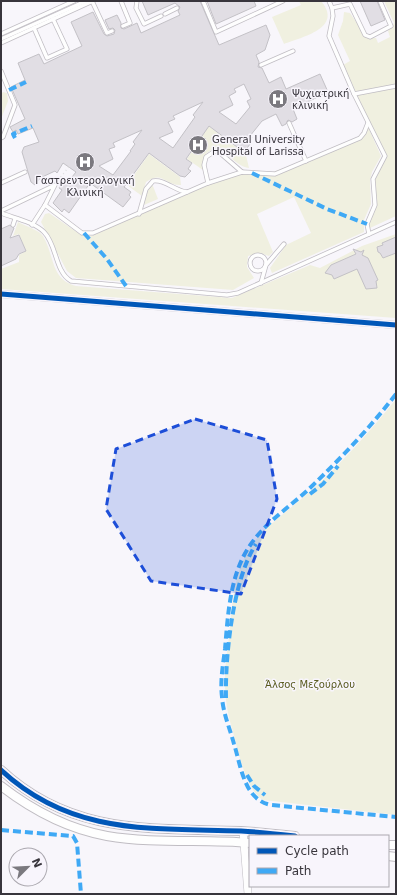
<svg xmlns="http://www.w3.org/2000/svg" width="397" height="895" viewBox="0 0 397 895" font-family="'DejaVu Sans',sans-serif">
<rect width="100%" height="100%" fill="#f8f6fb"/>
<g fill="#f0f0e0">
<path d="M299,1h22c23,27 -19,36 -37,43l-12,-27 29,-12z"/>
<polygon points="384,1 396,1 396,216 370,228 368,223 375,205 374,179 383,160 384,152 343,65 350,61 338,35 343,21 344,12 350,13 367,38 376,38 378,43 390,37 388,31 394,23"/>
<polygon points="3,92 7,93 8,101 1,119 1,94"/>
<path d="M207,125l33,25 2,-2 3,3 4,17c-17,-2 -28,-29 -43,-14l-3,16 -16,-11 20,-30z"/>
<polygon points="368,127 381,156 372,172 370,180 371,204 364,220 364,232 272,273 270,268 286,245 311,233 294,197 257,214 273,252 269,256 260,253 248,256 247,267 254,278 233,290 76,278 67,271 41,222 45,214 49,213 81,235 91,236 235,172 270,173 341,147 360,139"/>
<path d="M149,154l31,23 1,8c-16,1 -18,-15 -35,-3l-4,14 -15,-11z"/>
<polygon points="151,181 158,199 144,205 147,187"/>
<path d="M18,222c7,4 21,8 25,14 12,20 7,43 33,50l156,12 78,-33 10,3 42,-22 34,-12v84l-395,-29v-20l18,-7v-7l7,-4 -7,-17 -6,2z"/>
<path d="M396,399v416l-133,-15c-17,-10 -25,-49 -30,-68 -11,-36 -9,-59 -4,-95 3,-29 4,-60 19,-86 14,-23 39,-39 59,-57 32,-28 62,-61 89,-95z"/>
</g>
<g fill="#e1dee4" stroke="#c3c1c6" fill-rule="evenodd">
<path d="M142,1h58l19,44 47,-20 4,10 -5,15 -9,5 3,7 -1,5 4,1 7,15 12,-6 5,12 34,-15 8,18 -35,17 4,10 -5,3 -4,-2 -2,4 -4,2 -6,-12 -14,7 -12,15 2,1 -3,4 1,3 -5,7 -3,-3 -1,2 -32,-24 -23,33 6,4 -4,6 3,2 -6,6 -5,-1 -31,-23 -25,34 7,5 -2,3 2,2 -8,10 -33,-24 -21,30 -5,-4 -2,3 -9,-9 9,-13 -3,-2 6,-9 3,3 8,-10 -13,-9 -6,10 -2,-2 -15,7 -5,7 -4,-3 -9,-30 2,-5 15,-5 -6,-14 -15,6 -2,-4 -3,2 -3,-5 15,-8 -14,-32 14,-7 -7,-17 21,-9 5,10 38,-18 -11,-24 22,-10 11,22 3,2 7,-2 1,-4 -2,-2 -4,1 -4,-9 12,-5 4,8v5l3,1 13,-6 4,10 39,-18 -2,-4 2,-4 -5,-4 -27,12zM244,84l7,15 -4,2 3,6 -14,17 -17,-12 14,-7 -4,-9 7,-4 -2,-3zM203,102l-10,13 2,2 -22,31 -14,-10 14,-6 -5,-10 7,-3 -2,-3zM142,130l-9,12 2,2 -5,7h1l-18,24 -14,-9 14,-7 -4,-10 6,-2 -2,-4z"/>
<polygon points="207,1 254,1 256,6 216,24"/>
<polygon points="360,1 377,1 385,20 371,26"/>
<polygon points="10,225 14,228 10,238 19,235 26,251 19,254 16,259 1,266 1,229"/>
<polygon points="396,237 396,253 383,258 380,253 378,252 377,247 383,245 382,243"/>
<polygon points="353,249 361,252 364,250 362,255 368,258 378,280 376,281 377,288 366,289 357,269 334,279 332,275 325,273 331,265 356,254"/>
</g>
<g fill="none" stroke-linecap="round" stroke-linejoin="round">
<g stroke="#c0bdc3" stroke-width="5">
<g id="service">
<polyline points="92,1 107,33 112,31"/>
<polyline points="121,1 130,23 123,26"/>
<polyline points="137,1 136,8 144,24 161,16"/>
<polyline points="203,1 216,32 283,1"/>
<polyline points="329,1 332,8 333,16 329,36 354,94 385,156 373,179 375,205 367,224 369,234"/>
<polyline points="332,8 350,4 365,35 370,37 391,26 380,1"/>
<polyline points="165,14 177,8"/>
<polyline points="34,28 47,58 67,49 53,19"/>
<polyline points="1,34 74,1"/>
<polyline points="1,39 86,1"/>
<polyline points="1,43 93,1"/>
<polyline points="261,65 293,51"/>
<polyline points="1,71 15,105 3,137 1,138"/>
<polyline points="354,94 396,86"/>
<polyline points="289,123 306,161"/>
<polyline points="1,183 25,172"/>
<polyline points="208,183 204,165 206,157 215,151 219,152 242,172"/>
<polyline points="45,205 82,233 93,233 208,183 242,172 275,174 360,138 364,133 368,123"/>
<polyline points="1,211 55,185 45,205 32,225"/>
<path d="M1,213c13,5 33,9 43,19 13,13 11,40 27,49l156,14 11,-2 158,-71"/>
<path d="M139,214l7,-25 7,-8c12,-2 22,10 34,11"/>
<polyline points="13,225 15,219"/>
<circle cx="258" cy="263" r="8"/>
<polyline points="261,283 266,265 284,244"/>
</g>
</g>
<g stroke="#c0bdc3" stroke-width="8">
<g id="minor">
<polyline points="1,294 396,325"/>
<polyline points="243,831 248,894"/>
</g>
</g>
<g stroke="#c0bdc3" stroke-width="10">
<g id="tertiary">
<path d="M1,770c71,66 151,58 240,61 18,1 36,3 54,5"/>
<path d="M1,786c31,24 67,43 106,50 47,8 96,3 143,7"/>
<polyline points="388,845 396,845"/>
<polyline points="388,856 396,857"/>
</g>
</g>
<polyline stroke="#e0e0e1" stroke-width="1.5" stroke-dasharray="1 3" stroke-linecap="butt" points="58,180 69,167"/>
<use href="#service" stroke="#fefefe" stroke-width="3.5"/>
<use href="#minor" stroke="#fefefe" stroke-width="7"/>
<use href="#tertiary" stroke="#fefefe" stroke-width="8"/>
<g stroke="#3fa9f5" stroke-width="4" stroke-dasharray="8 4" stroke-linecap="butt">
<polyline points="9,90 26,82"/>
<polyline points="15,138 13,134 32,126"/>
<polyline points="252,173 327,209 367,224"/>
<polyline points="84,233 107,259 126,286"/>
<path d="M396,394c-27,35 -54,63 -86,94 -19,18 -44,34 -59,56 -21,29 -23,70 -26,105 -2,16 -5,32 -3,48 1,16 8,32 12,47 7,22 10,56 37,61l125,12"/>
<polyline points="310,494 323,484 338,466"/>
<path d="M226,698c-1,-42 7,-119 30,-154"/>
<polyline points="247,775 254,786 265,795"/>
<polyline points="1,830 73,836 77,843 81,894"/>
</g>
<g stroke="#f8f5fc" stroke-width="8">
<g id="cycleway">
<polyline points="1,294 396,325"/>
<path d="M1,770c71,66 151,58 240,61 18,1 36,3 54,5"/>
</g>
</g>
<use href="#cycleway" stroke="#0057b8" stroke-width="5"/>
</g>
<path fill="#1d4ed8" fill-opacity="0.2" stroke="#1d4ed8" stroke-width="3" stroke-dasharray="8 5" stroke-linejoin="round" d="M195,419l72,21 10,59 -36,95 -90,-13 -45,-72 10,-60z"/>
<defs>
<g id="hospital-disc" transform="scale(1)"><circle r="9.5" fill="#7b797f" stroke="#f8f5fc"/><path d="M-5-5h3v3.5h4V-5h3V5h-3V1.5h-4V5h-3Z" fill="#fff"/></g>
</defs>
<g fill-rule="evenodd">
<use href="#hospital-disc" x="278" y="99"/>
<use href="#hospital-disc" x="198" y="145"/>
<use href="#hospital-disc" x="85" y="162"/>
</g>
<g text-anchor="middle" stroke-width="3" stroke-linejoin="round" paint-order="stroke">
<g font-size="10" fill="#38353c" stroke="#f8f5fc" text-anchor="start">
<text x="292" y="97">Ψυχιατρική<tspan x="292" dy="12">κλινική</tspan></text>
<text x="212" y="143">General University<tspan x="212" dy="12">Hospital of Larissa</tspan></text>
<text x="85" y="184" text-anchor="middle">Γαστρεντερολογική<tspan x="85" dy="12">Κλινική</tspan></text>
</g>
<g font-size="10" fill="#595b1f" stroke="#f8f5fc">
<text x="310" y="688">Άλσος Μεζούρλου</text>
</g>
</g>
<rect width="397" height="895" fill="none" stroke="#38353c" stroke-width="4"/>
<rect x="249" y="835" width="140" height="52" fill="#f8f5fc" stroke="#aba8af"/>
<rect x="257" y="848" width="20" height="6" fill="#0057b8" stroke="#aba8af"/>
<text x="285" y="855" font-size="12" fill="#38353c">Cycle path</text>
<rect x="257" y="868" width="20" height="6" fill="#3fa9f5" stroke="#aba8af"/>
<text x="285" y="875" font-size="12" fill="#38353c">Path</text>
<g transform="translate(28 867) rotate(66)"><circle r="19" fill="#f8f5fc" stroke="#aba8af"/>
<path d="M0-3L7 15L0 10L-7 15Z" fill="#7b797f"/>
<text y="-6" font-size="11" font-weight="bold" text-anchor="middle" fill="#38353c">N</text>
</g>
</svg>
